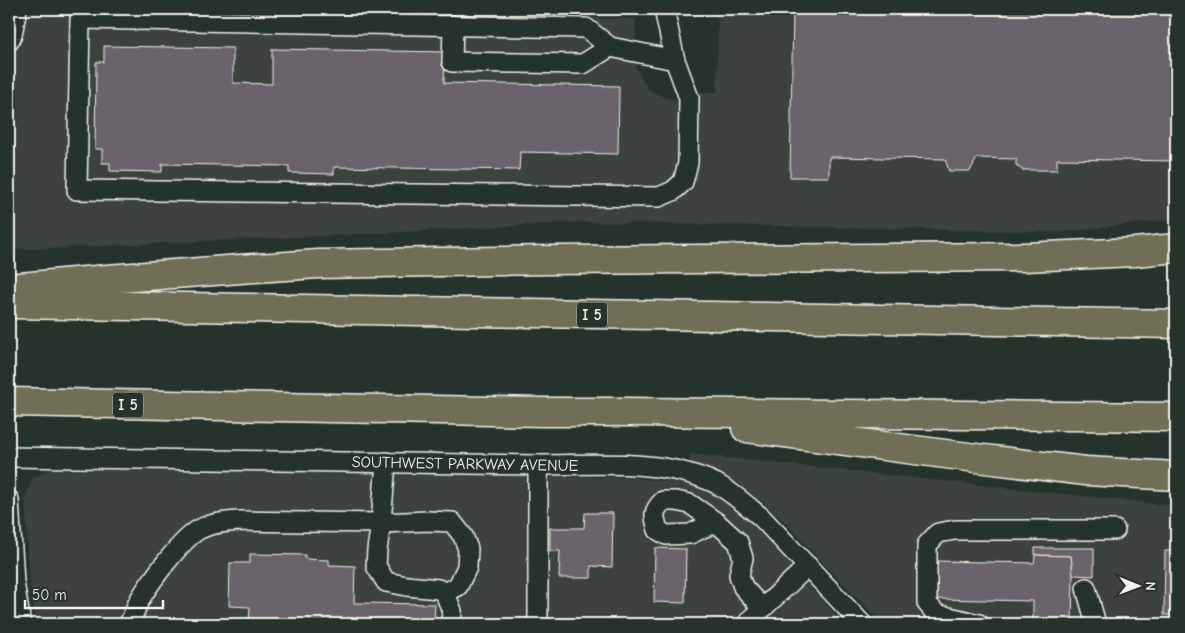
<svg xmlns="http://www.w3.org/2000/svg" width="1185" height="633" viewBox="0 0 1185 633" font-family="'Comic Neue',sans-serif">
<rect width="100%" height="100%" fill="#26332d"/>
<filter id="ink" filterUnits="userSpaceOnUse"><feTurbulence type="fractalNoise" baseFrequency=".02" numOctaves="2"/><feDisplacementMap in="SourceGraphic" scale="10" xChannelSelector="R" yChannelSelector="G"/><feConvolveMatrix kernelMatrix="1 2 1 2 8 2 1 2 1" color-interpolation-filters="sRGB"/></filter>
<g filter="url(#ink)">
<g fill="#3b4240">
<polygon points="9,9 261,9 635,19 636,68 648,89 666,98 679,100 697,92 717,92 718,18 700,9 1176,9 1176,219 1062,232 582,222 384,233 35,249 9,249"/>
<polygon points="690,454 1176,506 1176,624 883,624 818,558 789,526 761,501 728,477 689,462"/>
<polygon points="51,469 414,473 634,478 676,482 711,491 745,516 844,624 38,624 31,598 25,498 32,479"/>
</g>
<g fill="#6b646c" stroke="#f4f1e8">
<polygon points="793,9 1176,9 1176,161 1057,159 1057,170 1022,170 1016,165 1016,159 977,158 970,171 949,171 945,159 829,157 829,177 790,177"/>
<polygon points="104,46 233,48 233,83 272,84 272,49 445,52 444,83 619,86 618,154 520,152 519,170 334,167 334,174 289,173 289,166 162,164 162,172 110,171 110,163 102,163 102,149 95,149 96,62 104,62"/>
<polygon points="585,513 613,513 612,567 591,566 591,578 559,578 560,551 550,551 550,528 584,528"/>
<polygon points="655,548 686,549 685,603 654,602"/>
<polygon points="1035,548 1094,548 1094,576 1073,575 1071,556 1035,555"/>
<polygon points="1165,551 1176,551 1176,615 1164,615"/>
<polygon points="250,554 305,555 305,559 329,560 329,565 355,566 354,603 435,604 434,624 249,624 250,607 229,606 230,563 250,563"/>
<polygon points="1035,555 1071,556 1073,575 1072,624 1033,624 1033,601 936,599 937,561 1034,563"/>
</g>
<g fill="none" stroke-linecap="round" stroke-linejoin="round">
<g stroke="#f4f1e8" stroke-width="22">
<g id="minor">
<polyline points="664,9 675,60 689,98 688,163 683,182 673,191 659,197 77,190 80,19 586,28 610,47 675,60"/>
<polyline points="453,25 452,62 583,64 610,47"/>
<polyline points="9,41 12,35 17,9"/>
<path d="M9,457l529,8c57,0 124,-7 177,18 17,9 31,22 46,34l101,107"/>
<polyline points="386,462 381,523 377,550 376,566 386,582 407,586 438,589 445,593 452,611 451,624"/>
<polyline points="9,500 14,582 21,624"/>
<path d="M716,522l-26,12 -24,1 -8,-5c-4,-14 -6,-18 5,-29h13l14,3 26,18 22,20 5,16 -4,17 4,12 19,21"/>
<polyline points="1086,588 1096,624"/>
<path d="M129,624c4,-8 7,-17 11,-25 11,-18 42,-61 60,-70 12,-6 26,-7 39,-8l142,2 47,-2 24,1 11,14 5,13 -1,18 -9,19 -13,7"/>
<polyline points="536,624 538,617 538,465"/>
<polyline points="747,624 751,619 808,566"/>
<polyline points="979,624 936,614 927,603 927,545 938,533 955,530 1115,530"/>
</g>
</g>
<g stroke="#f4f1e8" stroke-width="31">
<g id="highway">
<polyline points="9,288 107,279 240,269 318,264 553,260 1025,257 1135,252 1176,248"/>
<polyline points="9,304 1176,324"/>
<polyline points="9,402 542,412 625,412 1176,417"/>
<polyline points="746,428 976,458 1086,471 1176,476"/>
</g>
</g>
<use href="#minor" stroke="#26332d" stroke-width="19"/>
<use href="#highway" stroke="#716e59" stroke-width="28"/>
</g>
</g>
<g text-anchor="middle" stroke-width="4.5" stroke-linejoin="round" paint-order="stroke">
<g fill="#26332d" stroke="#b6b8b0" stroke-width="1">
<rect x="577" y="302.5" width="30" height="25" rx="4"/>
<rect x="113" y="392.5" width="30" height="25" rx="4"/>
</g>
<g font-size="15" font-weight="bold" fill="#f4f1e8">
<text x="592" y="320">I 5</text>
<text x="128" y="410">I 5</text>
</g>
<g font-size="16" fill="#f4f1e8" stroke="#26332d">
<text transform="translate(465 463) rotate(1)" y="6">SOUTHWEST PARKWAY AVENUE</text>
</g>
</g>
<rect width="1185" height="633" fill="none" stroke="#26332d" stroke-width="30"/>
<rect x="15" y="15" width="1155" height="603" fill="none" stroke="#f4f1e8" stroke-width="2" filter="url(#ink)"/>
<g transform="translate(1138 586) rotate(91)" stroke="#26332d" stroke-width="4" paint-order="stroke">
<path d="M0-4L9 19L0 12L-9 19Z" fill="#f4f1e8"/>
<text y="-8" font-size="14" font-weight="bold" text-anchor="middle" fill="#f4f1e8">N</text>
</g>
<path d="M25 600v8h138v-8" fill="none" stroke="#f4f1e8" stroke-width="2.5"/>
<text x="32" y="600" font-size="15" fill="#f4f1e8" stroke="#26332d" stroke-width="4" paint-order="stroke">50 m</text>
</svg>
